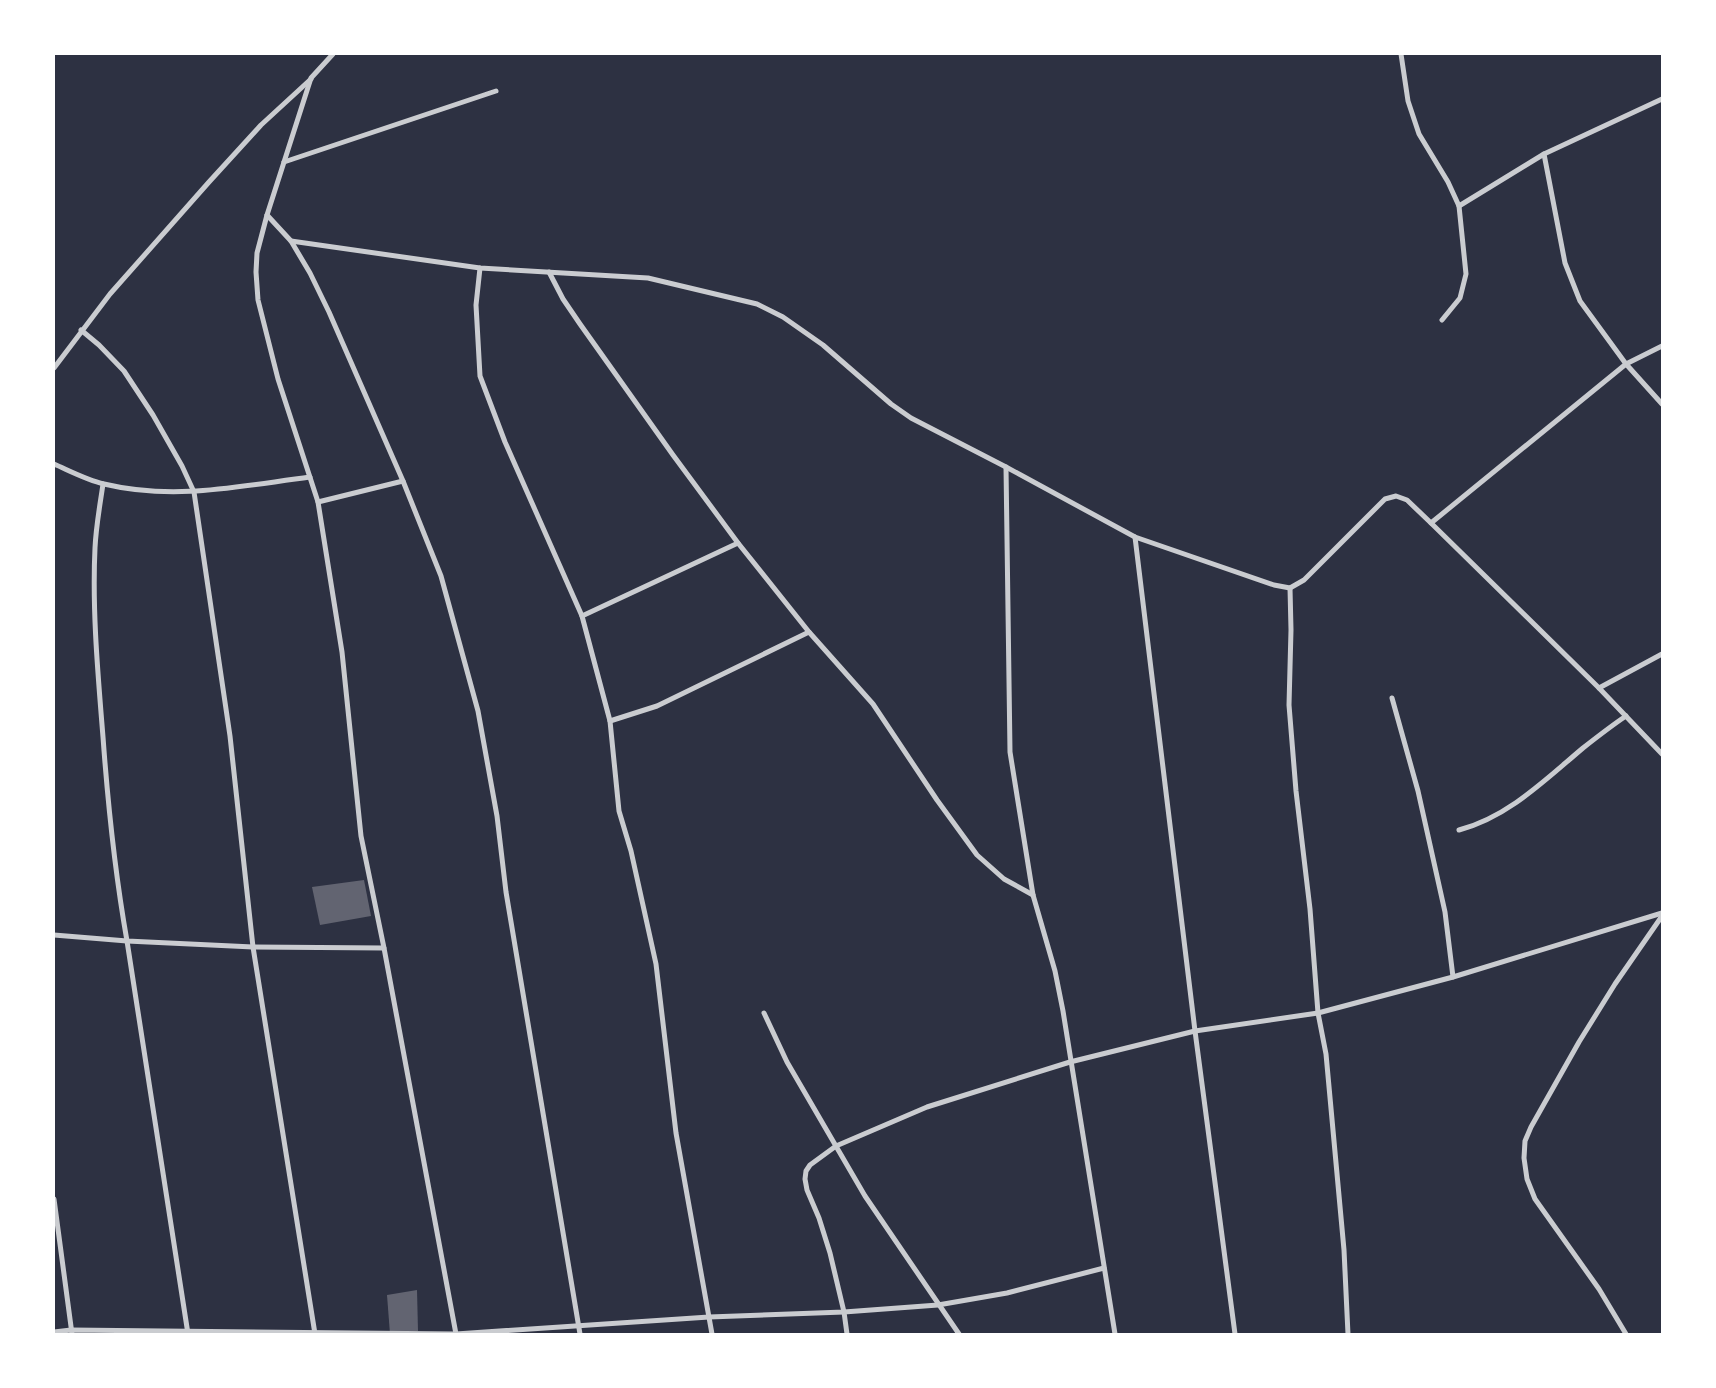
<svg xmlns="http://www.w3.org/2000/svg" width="1716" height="1388" viewBox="0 0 1716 1388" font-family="'DM Sans',sans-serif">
<rect width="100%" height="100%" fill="#2d3142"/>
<g fill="#626471">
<polygon points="364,880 371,916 320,925 312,887"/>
<polygon points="417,1290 418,1331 390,1334 387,1295"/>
</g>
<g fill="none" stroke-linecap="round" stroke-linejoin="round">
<g stroke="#caccd0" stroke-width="5">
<polyline points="333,54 311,78 267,215 257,253 256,272 258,300 278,379 318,502 342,652 361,836 384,948 456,1334"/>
<polyline points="1401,54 1408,101 1419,134 1448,182 1459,206 1466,274 1460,298 1442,320"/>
<polyline points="1544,154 1565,263 1580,301 1626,364 1662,404"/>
<polyline points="284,162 496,91"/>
<polyline points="1459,206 1544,154 1662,99"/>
<polyline points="267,215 291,241 310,273 329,312 403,481 441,576 478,711 497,816 506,892 580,1334"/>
<polyline points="291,241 480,268 648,278 757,304 783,317 823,345 891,404 911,418 1006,467 1135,537 1274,585 1290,588 1304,580 1385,499 1396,496 1407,500 1431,523 1599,688 1662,754"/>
<polyline points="480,268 476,305 480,376 505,442 582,616 610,721 619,811 631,851 656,964 676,1133 712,1334"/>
<polyline points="549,272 563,299 580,324 673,455 738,543 809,632 873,704 937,800 977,855 1004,879 1033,895"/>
<polyline points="81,330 99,345 124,371 153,415 182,466 194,492 230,736 253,947 315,1334"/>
<polyline points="54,368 110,294 209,182 261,125 311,79"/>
<path d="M54,464c16,7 33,16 50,20 71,17 136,2 206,-7"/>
<polyline points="1006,467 1010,752 1033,895 1055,971 1063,1011 1115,1334"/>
<path d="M103,484c-3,21 -7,42 -8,64 -3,62 3,127 8,189 5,69 12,136 24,204l61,393"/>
<polyline points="318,502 403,481"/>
<polyline points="1431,523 1626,364 1662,346"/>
<polyline points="1135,537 1195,1031 1235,1334"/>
<polyline points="1290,588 1291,630 1289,705 1296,791 1310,909 1318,1013 1326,1054 1344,1250 1348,1334"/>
<polyline points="582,616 738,543"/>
<polyline points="1599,688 1662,654"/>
<polyline points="1392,698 1418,791 1445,912 1453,977"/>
<polyline points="610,721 657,706 809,632"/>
<path d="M1459,830c49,-13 86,-50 124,-82 14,-11 28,-22 43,-32"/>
<polyline points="54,935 127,941 253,947 384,948"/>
<polyline points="764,1013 787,1062 865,1196 959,1334"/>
<polyline points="54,1199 72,1334"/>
<polyline points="54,1332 71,1330 456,1334 709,1317 844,1312 938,1305 1007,1293 1104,1268"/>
<polyline points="847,1334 844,1312 830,1253 819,1218 807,1190 805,1179 806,1171 810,1165 836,1146 927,1107 1070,1062 1195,1031 1318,1013 1453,977 1662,913"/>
<polyline points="1626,1334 1599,1289 1535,1199 1527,1179 1524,1158 1525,1141 1531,1127 1579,1042 1615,984 1662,916"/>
</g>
</g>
<rect width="1716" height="1388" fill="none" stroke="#ffffff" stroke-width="110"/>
</svg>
